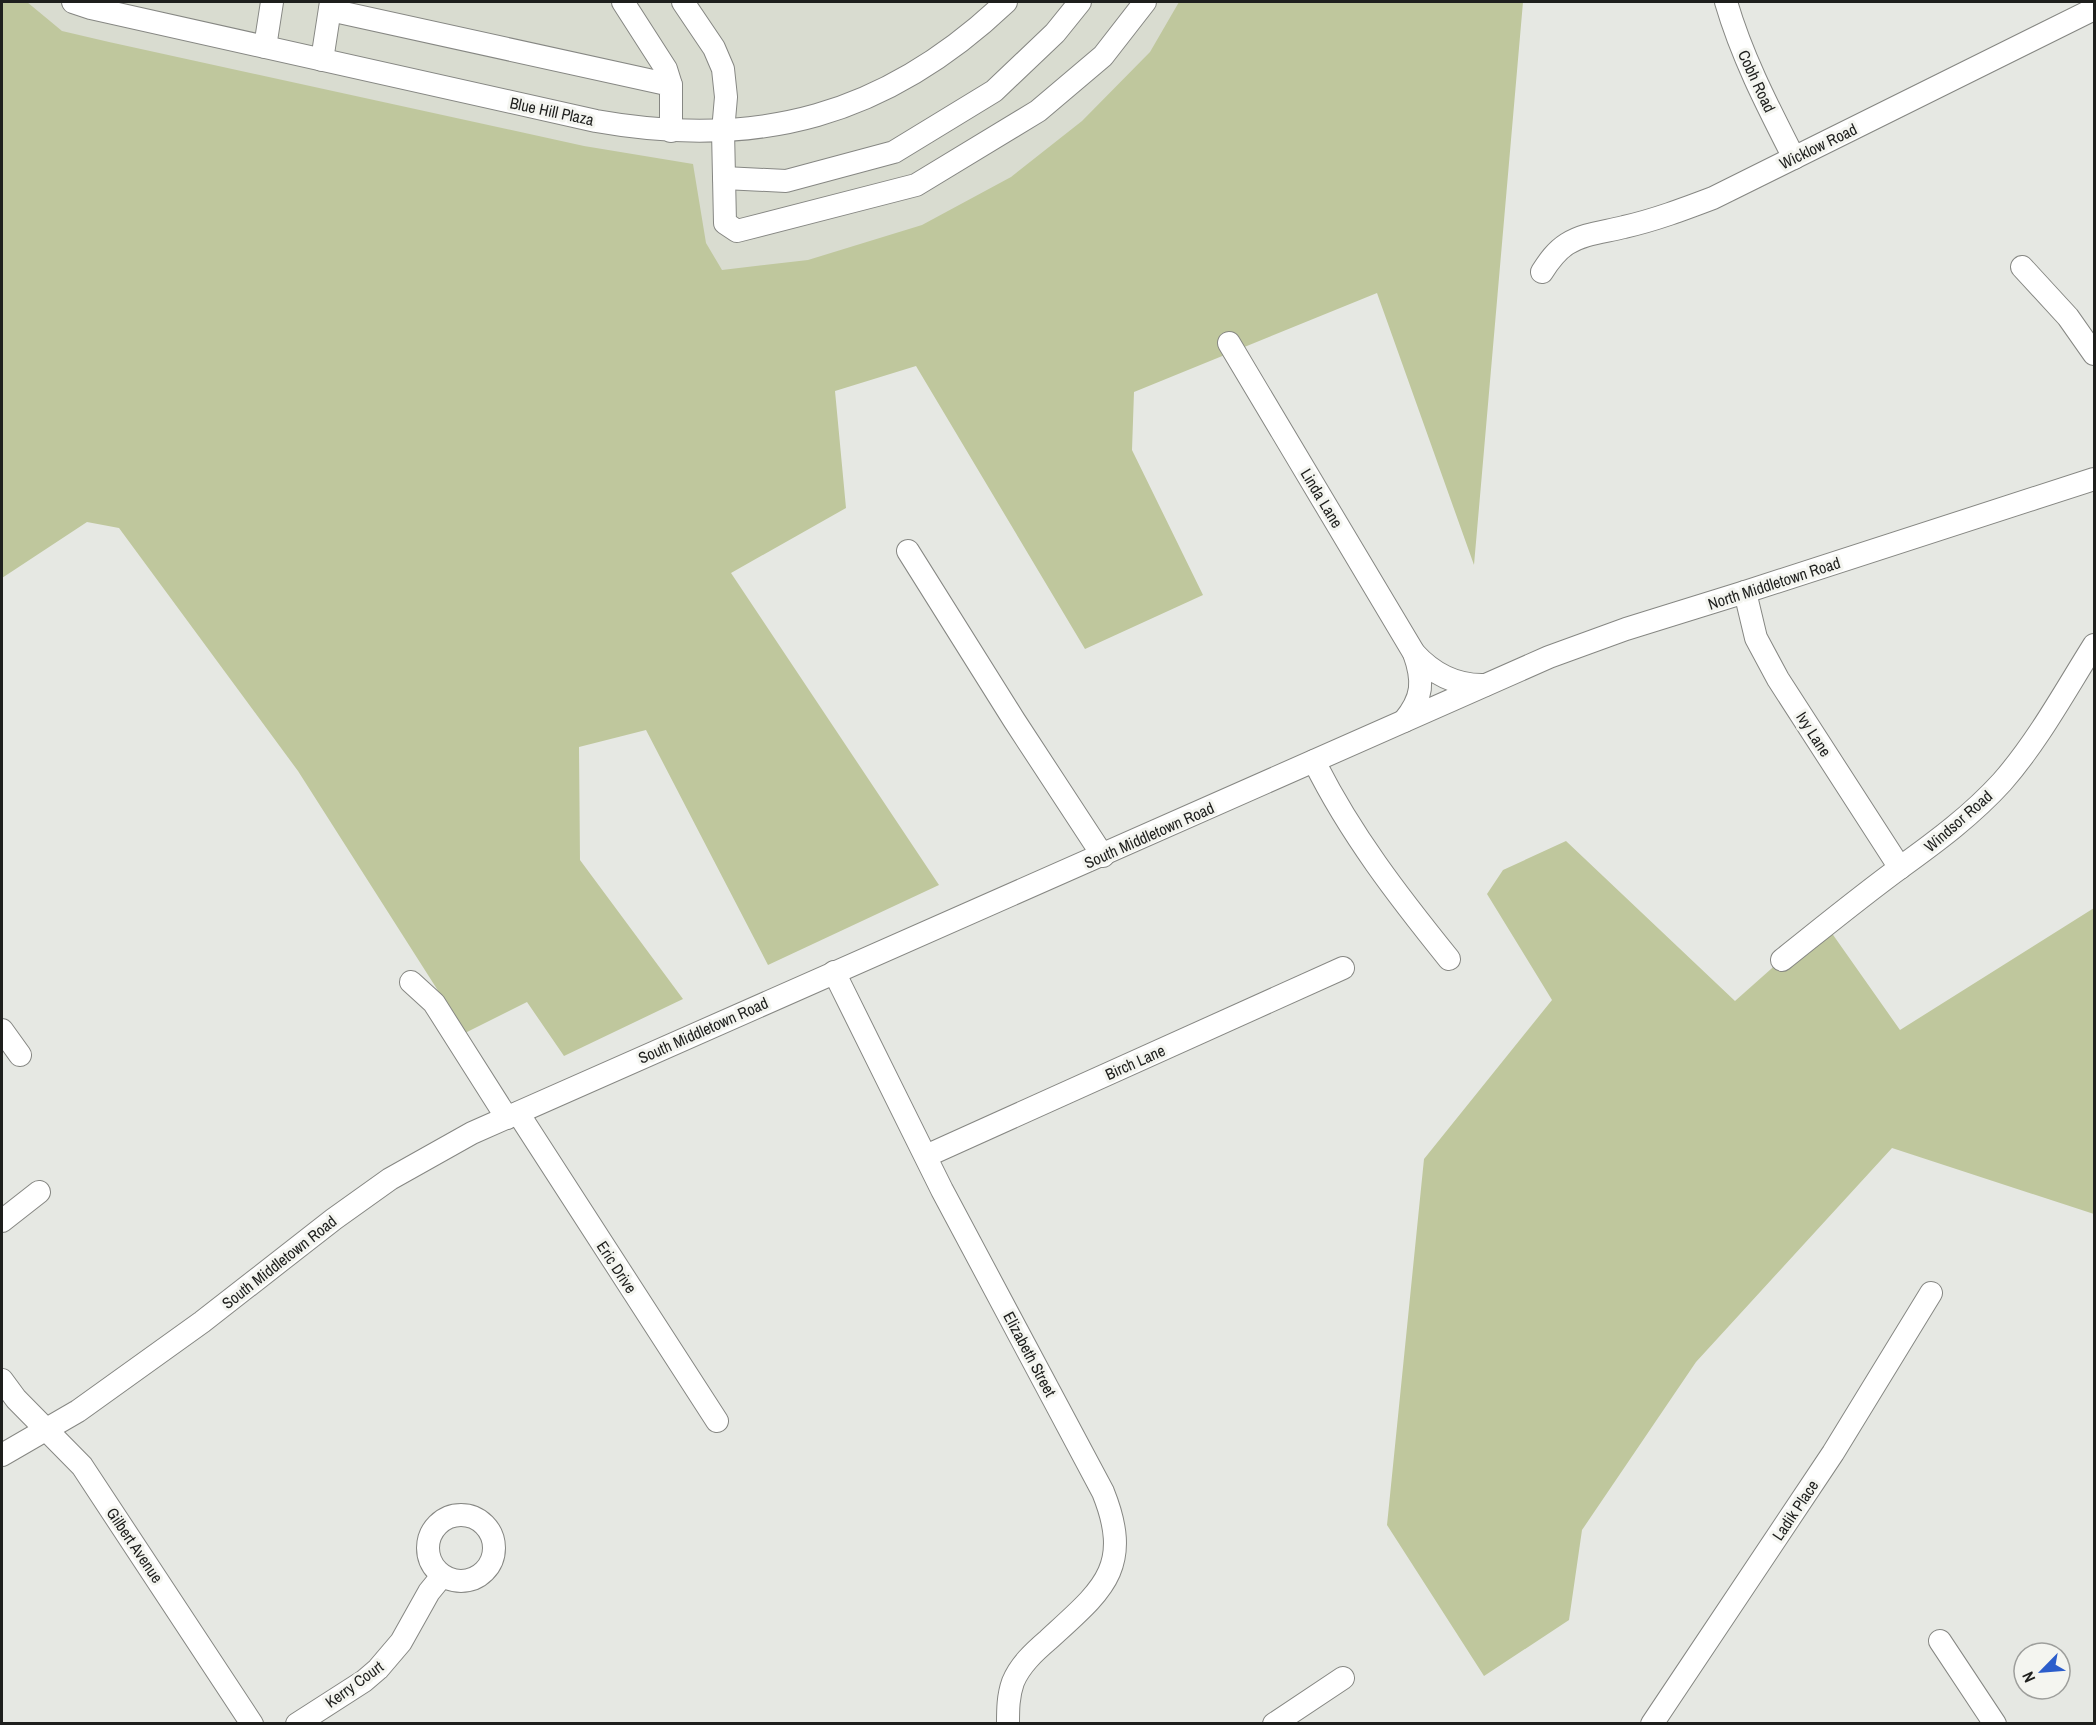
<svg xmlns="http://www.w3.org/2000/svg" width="2096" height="1725" viewBox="0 0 2096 1725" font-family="'Archivo Narrow',sans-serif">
<rect width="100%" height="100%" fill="#e6e8e3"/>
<polygon fill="#d9dcd0" points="10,2 1197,2 1115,107 936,233 719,283 83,47"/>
<g fill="#bfc79d">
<polygon points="2,2 27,2 62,31 109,42 584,146 693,164 706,243 722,270 808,260 922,225 1011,177 1082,121 1150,52 1179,2 1523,2 1474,565 1377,293 1134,392 1132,450 1203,595 1085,649 916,366 835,391 846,508 731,573 939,885 768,965 646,730 579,747 580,860 683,999 564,1056 527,1002 465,1033 298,771 119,528 87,522 2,578"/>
<polygon points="1566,841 1735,1001 1824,922 1900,1030 2094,908 2094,1214 1892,1148 1696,1362 1582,1530 1569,1620 1484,1676 1387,1525 1424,1159 1552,1000 1487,894 1503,870"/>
</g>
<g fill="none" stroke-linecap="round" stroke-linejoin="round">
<g stroke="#868783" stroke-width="24">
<g id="minor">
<path d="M73,2l18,6 505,113c162,29 290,-5 410,-119"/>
<polyline points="623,2 666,69 671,85"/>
<polyline points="683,2 714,48 723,69 726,97 723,131 725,223 737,231 916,185 1038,111 1103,56 1145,2"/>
<path d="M1726,2c16,55 42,105 68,156"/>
<polyline points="330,10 671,85 671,131"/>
<polyline points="265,47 272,2"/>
<polyline points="322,60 331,2"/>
<polyline points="724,178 786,181 894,152 994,91 1055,33 1080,2"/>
<polyline points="2022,267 2068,317 2094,354"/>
<path d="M1542,272c7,-11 14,-21 25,-28 17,-11 38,-12 57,-17 31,-7 60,-18 89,-29l381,-189"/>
<path d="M1229,343l185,310c19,21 42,33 71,32"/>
<polyline points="908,551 1014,720 1103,856"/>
<polyline points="1745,592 1756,638 1778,679 1900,868"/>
<path d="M1404,721c19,-23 20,-40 10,-68"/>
<path d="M1314,761c36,73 85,136 135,198"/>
<path d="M1782,960c39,-31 78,-63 119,-93 36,-26 71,-52 101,-85 36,-41 63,-91 92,-137"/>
<path d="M834,972l108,218 161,302c31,77 -2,99 -55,148 -14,12 -28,25 -35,42 -5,14 -5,28 -5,42"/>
<polyline points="411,982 434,1003 507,1118"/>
<polyline points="2,1030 20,1055"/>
<polyline points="518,1113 717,1421"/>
<polyline points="926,1156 1343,968"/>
<polyline points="2,1221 39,1192"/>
<polyline points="2,1380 16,1399 82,1466 252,1724"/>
<polyline points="2,1455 78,1411 202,1322 334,1219 390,1179 472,1133 1549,657 1626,629 1745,592 2094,479"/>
<circle cx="461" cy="1548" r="33"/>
<polyline points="1940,1641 1995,1724"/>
<polyline points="297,1724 364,1681 378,1669 401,1642 429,1592 442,1576"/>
<polyline points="1274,1724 1343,1678"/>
<polyline points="1652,1724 1833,1453 1931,1293"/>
</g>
</g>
<use href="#minor" stroke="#fff" stroke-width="22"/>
</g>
<g text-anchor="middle" stroke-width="6" stroke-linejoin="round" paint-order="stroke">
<g font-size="16" fill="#1e1f1d" stroke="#f4f5f0">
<text transform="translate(1757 81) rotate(65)" y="6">Cobh Road</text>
<text transform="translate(552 111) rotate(12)" y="6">Blue Hill Plaza</text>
<text transform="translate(1818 146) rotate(-26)" y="6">Wicklow Road</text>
<text transform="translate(1322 498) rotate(59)" y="6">Linda Lane</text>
<text transform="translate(1774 583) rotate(-18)" y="6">North Middletown Road</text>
<text transform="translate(1814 734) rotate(57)" y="6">Ivy Lane</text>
<text transform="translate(1958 821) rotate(-41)" y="6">Windsor Road</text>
<text transform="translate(1149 835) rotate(-24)" y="6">South Middletown Road</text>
<text transform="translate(703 1030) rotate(-24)" y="6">South Middletown Road</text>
<text transform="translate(1135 1062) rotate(-24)" y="6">Birch Lane</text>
<text transform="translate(279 1262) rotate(-38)" y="6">South Middletown Road</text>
<text transform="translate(617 1267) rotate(57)" y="6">Eric Drive</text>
<text transform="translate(1030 1354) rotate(62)" y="6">Elizabeth Street</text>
<text transform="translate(1795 1510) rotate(-56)" y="6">Ladik Place</text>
<text transform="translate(135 1545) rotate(56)" y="6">Gilbert Avenue</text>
<text transform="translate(354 1684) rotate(-36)" y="6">Kerry Court</text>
</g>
</g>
<rect width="2096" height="1725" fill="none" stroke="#1e1f1d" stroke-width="6"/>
<g transform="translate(2042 1671) rotate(245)"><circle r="28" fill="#f4f5f0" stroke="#9e9f9c" stroke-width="1.5"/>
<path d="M0-4.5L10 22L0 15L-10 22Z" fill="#2b5dcb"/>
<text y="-9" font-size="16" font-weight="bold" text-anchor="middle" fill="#1e1f1d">N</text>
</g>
</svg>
